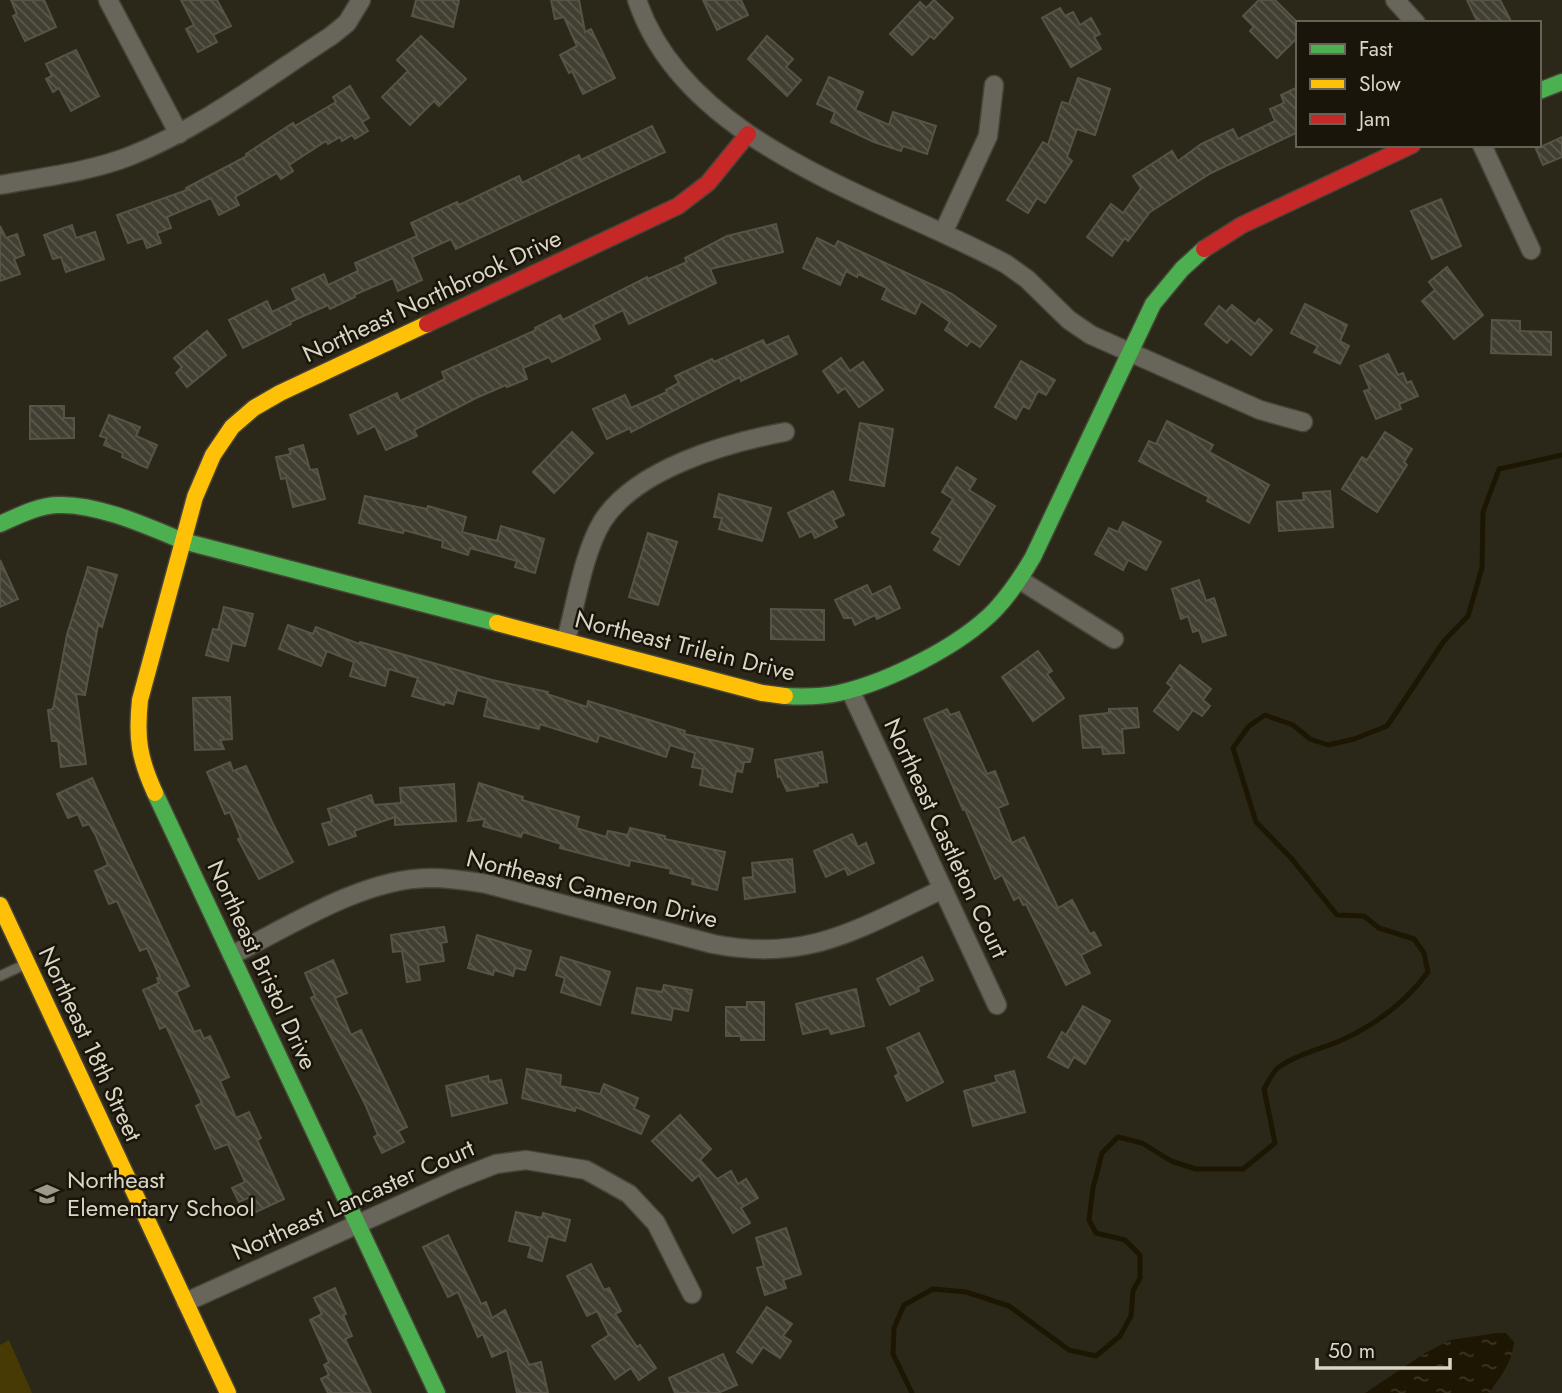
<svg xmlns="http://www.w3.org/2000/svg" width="1562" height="1393" viewBox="0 0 1562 1393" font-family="Jost,sans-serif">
<defs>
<pattern id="water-ripples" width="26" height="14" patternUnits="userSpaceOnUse" patternTransform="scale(1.75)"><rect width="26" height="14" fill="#1d1602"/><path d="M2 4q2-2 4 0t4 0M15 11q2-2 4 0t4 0" fill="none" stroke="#3d3725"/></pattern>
<pattern id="building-back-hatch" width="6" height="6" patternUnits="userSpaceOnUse" patternTransform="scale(1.75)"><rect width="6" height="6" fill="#413e32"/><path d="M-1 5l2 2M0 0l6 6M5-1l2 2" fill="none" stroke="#5c594e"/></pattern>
</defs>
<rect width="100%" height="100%" fill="#2c2819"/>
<polygon fill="#473a05" points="9,1340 32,1393 0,1393 0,1345"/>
<path fill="url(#water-ripples)" d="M1496,1333h10l8,9c-2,21 -13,34 -25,51h-124l60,-40 25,-13z"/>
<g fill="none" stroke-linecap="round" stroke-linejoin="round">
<path stroke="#1d1602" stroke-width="5" d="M912,1393l-19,-39 1,-26 10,-23 29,-16 33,3 43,14 60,44 27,6 24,-20 11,-20 2,-25 7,-13v-23l-15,-15 -29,-7 -7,-13 4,-32 9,-35 16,-16 24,6 29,18 25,8h47l32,-26 -11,-54c4,-7 9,-18 15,-22 20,-14 44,-18 65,-28 34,-16 62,-37 84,-67l-4,-19 -10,-14 -35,-11 -15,-12 -27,-1 -46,-57 -35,-36 -23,-74 16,-22 16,-11 28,10 17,14 18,6 26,-6 33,-13 57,-85 24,-25 14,-48 1,-56 16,-43 63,-14"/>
</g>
<g fill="url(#building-back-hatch)" stroke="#575346" stroke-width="2">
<polygon points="11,0 44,0 56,27 25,41 13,16 17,14"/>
<polygon points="181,0 217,0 231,26 213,35 217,42 198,52 186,29 194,25"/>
<polygon points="416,0 459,0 453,27 412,16"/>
<polygon points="551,0 579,0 585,32 591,29 615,78 583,94 572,71 569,73 560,55 577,46 564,17 555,19"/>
<polygon points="703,0 741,0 748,15 717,30"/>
<polygon points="934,0 953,18 934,39 930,36 912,55 890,34 920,2 926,8"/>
<polygon points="1259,0 1275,0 1298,23 1298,37 1277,58 1250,31 1254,27 1243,16"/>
<polygon points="1467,0 1500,0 1512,23 1478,23"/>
<polygon points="1060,8 1065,16 1073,12 1080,25 1091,18 1100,34 1094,37 1101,49 1071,67 1042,18"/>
<polygon points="421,36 466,79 439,106 434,101 410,125 382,97 408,71 397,60"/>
<polygon points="767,36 793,59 786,67 801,80 787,96 748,59"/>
<polygon points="76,50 99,96 71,111 59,88 53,92 46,79 52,76 46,64"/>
<polygon points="829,77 863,92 855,110 889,125 893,112 936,126 927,154 903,146 901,151 874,142 831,122 835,112 817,104"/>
<polygon points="1078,78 1110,89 1095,135 1077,129 1067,157 1072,161 1045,203 1037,198 1028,213 1007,200 1043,142 1048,145 1062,102 1069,104"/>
<polygon points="350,86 369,118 362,122 368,131 355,139 352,135 342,141 340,137 328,144 326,141 289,165 293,171 281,179 277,173 235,197 239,205 219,215 211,198 167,217 171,228 157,233 161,243 147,248 143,238 128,243 117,215 187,190 186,188 247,156 246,154 293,123 295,126 336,102 333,97"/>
<polygon points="1298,87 1298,132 1211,173 1150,212 1128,241 1125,238 1112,256 1087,237 1111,204 1123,213 1141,188 1133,176 1172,151 1178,161 1201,144 1233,129 1238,139 1275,121 1270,109 1284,103 1281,95"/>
<polygon points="652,126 665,152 456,249 451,239 412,257 422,280 398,291 393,278 354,295 355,297 330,309 328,305 290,322 291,324 243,348 229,320 267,301 272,312 297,300 292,289 324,274 328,285 358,271 355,263 417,236 411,223 457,202 459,205 519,176 522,183 579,155 581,160"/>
<polygon points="1562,137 1562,157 1543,165 1536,149"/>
<polygon points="1441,199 1461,246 1432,259 1411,211"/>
<polygon points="776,224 783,252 710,269 716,283 629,324 623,310 593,325 600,339 552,362 549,357 523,368 527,379 507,387 506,385 476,398 414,430 417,436 386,450 375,426 358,434 350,415 397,393 400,401 445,379 442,372 536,330 535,328 560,315 563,320 647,277 648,279 687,262 685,258 727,236"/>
<polygon points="72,225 76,238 95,232 104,259 66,272 61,257 53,259 44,235"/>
<polygon points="0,226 6,238 17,234 24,255 14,259 20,274 0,281"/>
<polygon points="817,238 835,247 838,241 952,294 996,326 980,347 971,341 967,346 945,330 950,322 921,301 915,314 882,299 887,288 858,274 857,277 846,271 840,285 803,268"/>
<polygon points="1447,267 1483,315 1454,339 1422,301 1435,290 1429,282"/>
<polygon points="1305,304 1347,325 1340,341 1349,346 1340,364 1314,352 1318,346 1291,333"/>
<polygon points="1232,305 1255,324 1259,319 1272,330 1251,355 1231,338 1227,343 1205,324 1219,306 1226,312"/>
<polygon points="1492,320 1520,321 1520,331 1551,332 1551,355 1491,353"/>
<polygon points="207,331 226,355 187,387 176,373 182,367 174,358"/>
<polygon points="788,336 797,354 741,381 740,377 631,432 630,428 607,439 593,409 625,395 631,408 667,392 666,390 679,383 675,376 712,359 714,362 763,340 766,346"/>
<polygon points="1388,354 1398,375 1403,373 1407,383 1411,381 1418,396 1399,404 1401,409 1376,419 1364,391 1370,389 1360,366"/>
<polygon points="841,358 850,371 863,362 883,390 859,407 845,388 838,393 823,371"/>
<polygon points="1021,361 1055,380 1046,395 1038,391 1029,409 1023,406 1016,419 995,407"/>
<polygon points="30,406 64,406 64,418 74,418 74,438 30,439"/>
<polygon points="109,415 140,427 136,436 157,445 147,468 122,457 123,453 104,445 107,438 100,436"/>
<polygon points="1167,421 1213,445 1209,452 1269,485 1249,523 1207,501 1209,497 1139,461 1149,441 1156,444"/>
<polygon points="860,423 893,429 884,486 850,480"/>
<polygon points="572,432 593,453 554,493 533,472"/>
<polygon points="1385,432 1412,449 1404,462 1407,465 1377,512 1342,489 1362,457 1367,460"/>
<polygon points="303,445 310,470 317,469 325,499 293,507 286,478 281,479 276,457 291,454 289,449"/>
<polygon points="957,467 976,479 969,490 995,506 959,565 934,550 941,538 932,533 953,499 942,492"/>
<polygon points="833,491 844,515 833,520 837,527 815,538 812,531 800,537 788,513"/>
<polygon points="1330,491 1333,527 1279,531 1277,502 1304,500 1303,493"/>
<polygon points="719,494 771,508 762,541 719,529 722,518 714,517"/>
<polygon points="365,496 427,509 428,506 466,517 462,532 497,541 501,526 544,539 535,573 515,567 517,561 470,548 468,555 442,547 443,541 404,530 403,533 359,523"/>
<polygon points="1123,522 1161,542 1146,570 1128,560 1123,570 1095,554 1109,528 1118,532"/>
<polygon points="648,533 677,542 658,605 629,597"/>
<polygon points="0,560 18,599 0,607"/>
<polygon points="88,567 117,575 102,627 98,625 85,695 76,694 86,764 61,767 58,741 52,741 48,710 53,709 67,635"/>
<polygon points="1199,580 1206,601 1214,598 1226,635 1203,642 1199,630 1193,632 1188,616 1181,619 1172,589"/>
<polygon points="867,585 872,595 890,586 900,608 877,619 875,615 855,625 852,618 844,618 835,600"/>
<polygon points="224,607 253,614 245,646 232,643 228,661 206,655 213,629 218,630"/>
<polygon points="771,609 824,610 824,640 771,639"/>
<polygon points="288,625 313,634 316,627 359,644 360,642 492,680 548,692 547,694 587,707 588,701 685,731 684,734 753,749 750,762 744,762 742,772 736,771 732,792 700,785 703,769 692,767 695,753 670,745 666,757 599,735 597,742 540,724 539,729 484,716 488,698 457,690 453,704 445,702 444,705 412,696 418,678 389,669 385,686 350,676 354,662 327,651 321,666 279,649"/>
<polygon points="1038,651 1052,671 1047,674 1064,698 1033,721 1002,677"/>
<polygon points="1180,665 1211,689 1203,700 1210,706 1202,716 1193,710 1178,730 1154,711 1172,687 1167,683"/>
<polygon points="230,697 232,739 220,740 224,749 195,750 193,698"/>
<polygon points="1137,708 1139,727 1122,729 1124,753 1103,754 1102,747 1083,748 1080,716 1109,713 1109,709"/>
<polygon points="947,709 950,715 959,712 987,774 995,771 1008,804 998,808 1012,843 1024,837 1058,908 1072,900 1090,934 1094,932 1101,945 1081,955 1090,973 1066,985 1026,904 1023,905 1019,897 1014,900 1002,875 995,879 965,809 963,810 924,719"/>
<polygon points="822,752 827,782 818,783 818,786 787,791 780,776 778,777 775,760"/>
<polygon points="230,762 233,771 246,766 272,822 293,862 259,879 238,839 241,838 230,812 225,814 207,772"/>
<polygon points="92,778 189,986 176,992 194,1032 200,1030 204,1039 210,1036 229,1077 220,1081 236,1118 249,1112 261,1138 257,1140 284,1199 256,1212 250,1197 239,1202 232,1188 245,1182 228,1144 215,1149 196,1106 202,1103 166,1026 160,1029 143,990 159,983 157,978 160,977 147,948 140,951 117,901 109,904 95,871 108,865 96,836 89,824 83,826 78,814 68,818 57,794"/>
<polygon points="479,783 523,797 522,800 579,817 576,828 606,837 608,831 628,835 630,828 665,836 665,839 725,852 717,890 692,884 693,879 670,873 671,869 630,860 629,866 560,848 561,844 523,832 521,837 483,826 485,819 468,821"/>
<polygon points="454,784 456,821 395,825 395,817 354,831 356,836 329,845 322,824 332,821 328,809 371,795 374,805 401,803 400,788"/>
<polygon points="852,834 858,847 866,843 874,863 848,875 845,868 826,877 814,851"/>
<polygon points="792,859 795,892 745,899 743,878 753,877 752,863"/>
<polygon points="444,927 447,942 441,943 444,961 418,965 420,980 407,982 402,951 393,952 391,935"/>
<polygon points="477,935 531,951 525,970 515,968 513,976 494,970 493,975 468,968"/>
<polygon points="561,957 610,972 600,1005 561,992 565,978 556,975"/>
<polygon points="922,957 933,980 918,987 919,991 890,1005 877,979"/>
<polygon points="333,960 347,993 335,998 351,1035 361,1030 407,1127 398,1131 404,1142 382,1153 374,1137 378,1135 366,1106 311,998 315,996 305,973"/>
<polygon points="664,985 692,990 688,1011 673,1008 671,1020 632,1013 637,988 662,992"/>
<polygon points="856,989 864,1026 831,1034 829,1028 803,1034 796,1004"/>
<polygon points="747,1002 764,1002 764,1040 741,1040 741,1036 726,1036 726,1007 747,1007"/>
<polygon points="1083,1006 1110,1021 1085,1064 1074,1057 1068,1068 1048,1057 1062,1032 1066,1035"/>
<polygon points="919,1033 943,1082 907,1101 895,1076 899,1074 887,1048"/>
<polygon points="527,1069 561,1075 560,1086 600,1094 604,1084 638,1098 634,1109 649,1116 641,1134 576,1107 575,1111 522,1098"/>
<polygon points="1014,1071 1025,1112 973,1126 964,1091 997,1082 995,1076"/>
<polygon points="488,1076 489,1082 501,1080 507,1103 452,1116 446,1086"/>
<polygon points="680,1115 711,1149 700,1160 717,1179 731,1171 738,1184 746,1179 758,1198 741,1208 750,1223 733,1233 699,1175 692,1181 652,1141"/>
<polygon points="516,1212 542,1218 543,1213 570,1220 565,1241 548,1236 542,1261 528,1257 531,1246 509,1241"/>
<polygon points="786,1228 801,1274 783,1280 786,1288 765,1295 757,1268 764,1266 756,1238"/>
<polygon points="448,1235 481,1304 486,1302 492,1318 505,1310 529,1365 541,1362 548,1393 517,1393 507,1350 492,1357 483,1334 478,1337 458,1292 448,1297 423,1247"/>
<polygon points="591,1264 604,1290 609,1288 621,1311 615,1314 637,1347 640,1345 656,1368 639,1380 631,1368 615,1379 592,1346 609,1335 597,1311 587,1316 567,1276"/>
<polygon points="335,1288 346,1314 343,1315 352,1336 345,1339 371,1393 328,1393 321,1379 329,1375 324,1365 329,1362 310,1320 322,1314 314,1298"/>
<polygon points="767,1307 792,1324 783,1336 791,1341 780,1358 763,1347 752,1363 737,1352"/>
<polygon points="723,1354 737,1385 718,1393 675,1393 669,1378"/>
</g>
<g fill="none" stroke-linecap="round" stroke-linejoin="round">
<g stroke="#474438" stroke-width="12">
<polyline id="lane" points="0,976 26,964"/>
</g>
<g stroke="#474438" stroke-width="21">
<g id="street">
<polyline points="108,0 179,134"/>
<path d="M637,0c49,146 245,197 369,264l21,15 42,41 22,15 169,75 43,12"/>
<polyline points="1395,0 1416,23"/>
<polyline points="1482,145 1531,250"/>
<path d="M0,185c43,-8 89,-13 130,-29 73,-29 136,-78 201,-120l16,-13 14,-23"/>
<polyline points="943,233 988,136 994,85"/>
<polyline points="1020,580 1114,639"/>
<path d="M566,640c10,-36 17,-86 36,-118 33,-53 124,-79 183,-90"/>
<polyline points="851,692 997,1005"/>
<path d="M232,955c58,-29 130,-76 196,-77 20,-1 40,3 59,6l226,60c96,19 146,-16 230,-55"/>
<polyline points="186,1302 455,1180 496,1164 526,1160 586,1170 629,1194 656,1223 692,1294"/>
</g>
</g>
<g stroke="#474438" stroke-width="19">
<g id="fast">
<polyline points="1539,91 1562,82"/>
<path d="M0,524c18,-8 37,-18 57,-19 39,-2 90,21 126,36l314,82"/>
<path d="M785,696c18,1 36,1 54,-3 49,-11 121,-47 156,-83 15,-16 27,-34 38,-53l120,-253 29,-35 22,-20"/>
<polyline points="155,793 437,1393"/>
</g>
</g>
<g stroke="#474438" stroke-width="19">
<g id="slow">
<polyline points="497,623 762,693 785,696"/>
<path d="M155,793c-16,-35 -19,-55 -15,-93l55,-203 18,-42 19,-28 22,-19 26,-15 147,-69"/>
<polyline points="0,905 228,1393"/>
</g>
</g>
<g stroke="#474438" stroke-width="19">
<g id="jam">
<polyline points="1204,249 1242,225 1412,145"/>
<polyline points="427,324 678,206 708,183 748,134"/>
</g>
</g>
<use href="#lane" stroke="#68655a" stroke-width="9"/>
<use href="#street" stroke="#68655a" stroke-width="18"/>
<use href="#fast" stroke="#4caf50" stroke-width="16"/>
<use href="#slow" stroke="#ffc107" stroke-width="16"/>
<use href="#jam" stroke="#c62828" stroke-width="16"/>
</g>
<defs>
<g id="school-bare" transform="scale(1.89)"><path d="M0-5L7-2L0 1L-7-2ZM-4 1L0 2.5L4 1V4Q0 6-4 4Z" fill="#9d9989" stroke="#19150a" stroke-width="2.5" paint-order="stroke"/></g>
</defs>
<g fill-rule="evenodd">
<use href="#school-bare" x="47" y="1194"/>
</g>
<g text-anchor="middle" stroke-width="5" stroke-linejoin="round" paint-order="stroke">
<g font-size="24" fill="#dad6c6" stroke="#19150a">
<text transform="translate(432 296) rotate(-25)" y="8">Northeast Northbrook Drive</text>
<text transform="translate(685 646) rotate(14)" y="8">Northeast Trilein Drive</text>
<text transform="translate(946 838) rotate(65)" y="8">Northeast Castleton Court</text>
<text transform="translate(592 889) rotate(14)" y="8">Northeast Cameron Drive</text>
<text transform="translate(262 965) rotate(65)" y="8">Northeast Bristol Drive</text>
<text transform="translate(90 1044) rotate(65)" y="8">Northeast 18th Street</text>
<text transform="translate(353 1200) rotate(-24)" y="8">Northeast Lancaster Court</text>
</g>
<g font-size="24" fill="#dad6c6" stroke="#19150a" text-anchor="start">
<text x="67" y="1188">Northeast<tspan x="67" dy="28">Elementary School</tspan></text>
</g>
</g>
<rect x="1296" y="21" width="245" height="126" fill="#19150a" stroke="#666255" stroke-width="2"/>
<rect x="1310" y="44" width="35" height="10" fill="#4caf50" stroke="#666255" stroke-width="2"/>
<text x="1359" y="56" font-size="21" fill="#dad6c6">Fast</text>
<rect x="1310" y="79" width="35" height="10" fill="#ffc107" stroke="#666255" stroke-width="2"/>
<text x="1359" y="91" font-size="21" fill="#dad6c6">Slow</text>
<rect x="1310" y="114" width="35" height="10" fill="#c62828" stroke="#666255" stroke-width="2"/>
<text x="1359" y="126" font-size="21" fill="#dad6c6">Jam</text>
<path d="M1317 1358v10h133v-10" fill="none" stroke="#dad6c6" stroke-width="3.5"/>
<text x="1328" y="1358" font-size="21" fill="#dad6c6" stroke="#19150a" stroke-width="5" paint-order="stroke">50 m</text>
</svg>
